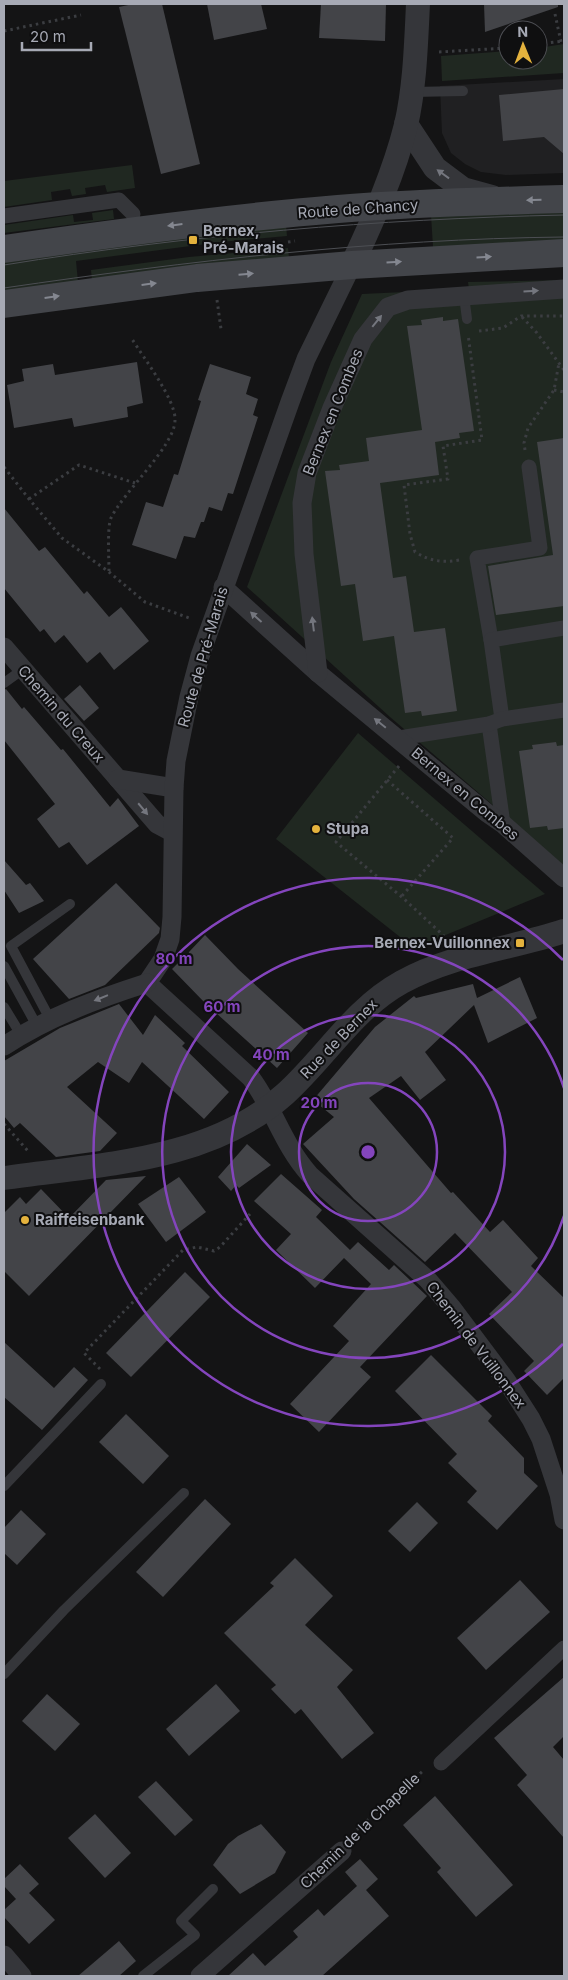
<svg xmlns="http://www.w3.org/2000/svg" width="568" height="1980" viewBox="0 0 568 1980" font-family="Inter,sans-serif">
<rect width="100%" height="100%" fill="#141415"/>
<polygon fill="#202022" points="564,79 564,173 506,175 481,172 465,164 451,153 442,133 440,86"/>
<g fill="#202821">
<polygon points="564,44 564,73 442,81 441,56 508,51 508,60 538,60 538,48"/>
<polygon points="132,165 135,188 107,192 105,185 85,188 86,194 72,196 70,189 51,192 52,200 4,207 4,181"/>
<polygon points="113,210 114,219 4,233 4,225 73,215 74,222 93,220 92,213"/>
<polygon points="564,210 564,242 433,247 431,215"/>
<polygon points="286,225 287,236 221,242 76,261 78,282 4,292 4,260"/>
<polygon points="288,248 289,258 92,280 91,270 189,257"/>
<polygon points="564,280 564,866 390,717 247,587 331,362 362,294 469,289 468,282"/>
<polygon points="358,733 545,894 414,948 276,839"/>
</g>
<g fill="#434448">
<polygon points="133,4 162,4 200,164 161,174 119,7"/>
<polygon points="207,4 261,4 267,29 214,40"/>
<polygon points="321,4 386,4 385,41 319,38"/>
<polygon points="484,4 558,4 558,7 485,32"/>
<polygon points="564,89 564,154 544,137 503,141 499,95"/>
<polygon points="443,317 443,321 458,319 474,431 459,433 460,438 435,442 439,475 380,483 393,578 406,576 414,632 445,628 457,711 422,716 421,711 405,713 394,636 363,641 355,584 341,586 325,471 340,470 339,465 369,461 366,438 422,430 407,326 422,325 421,320"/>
<polygon points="137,362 143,403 127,407 128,417 74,427 72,418 14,428 7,385 24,381 22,369 53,364 55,375"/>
<polygon points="210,364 251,377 246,394 258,399 253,415 258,417 233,494 228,493 222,511 209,507 204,522 201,522 195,538 184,536 176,559 132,545 146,502 163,507 174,474 178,475 201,401 198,400"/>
<polygon points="564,438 564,606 496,615 488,566 553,555 537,442"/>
<polygon points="4,508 39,551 45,547 84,594 87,591 109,617 121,607 149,641 114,670 100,652 87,663 64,635 55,643 44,629 40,632 4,588"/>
<polygon points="80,685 99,708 84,721 64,699"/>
<polygon points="6,689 22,709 24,707 61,750 63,749 110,807 118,798 139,826 87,865 69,842 59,848 37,819 55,804 4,740 4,690"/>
<polygon points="556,742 557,746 564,745 564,828 548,830 547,826 530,828 519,751 533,749 532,745"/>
<polygon points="4,860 26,885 30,883 44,901 19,913 4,890"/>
<polygon points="116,883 160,928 159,933 105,985 69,999 33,959"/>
<polygon points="205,935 238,969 308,1033 277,1068 205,1003 172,969 186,955 188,958 189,952"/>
<polygon points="520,977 537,1018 488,1043 474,1005 425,1052 446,1080 420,1100 401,1076 369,1098 451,1193 453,1192 490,1232 503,1220 538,1258 531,1266 564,1298 564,1378 547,1395 524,1371 534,1361 489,1314 512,1292 455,1233 425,1262 354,1199 303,1144 334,1117 313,1100 375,1027 414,996 416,998 473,984 477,998"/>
<polygon points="119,1004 143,1035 155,1015 185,1043 182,1046 229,1092 204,1119 142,1062 129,1083 98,1062 67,1087 117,1133 100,1151 56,1157 20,1123 14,1128 4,1116 4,1061 60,1028"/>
<polygon points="247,1144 271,1165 239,1188 236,1185 231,1191 218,1177"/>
<polygon points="281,1174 322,1210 316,1217 350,1250 358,1242 389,1270 394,1265 427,1296 360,1367 371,1377 319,1432 290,1404 349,1341 333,1326 371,1284 344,1258 315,1288 276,1250 291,1234 254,1201"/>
<polygon points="146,1176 29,1296 4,1271 4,1213 20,1197 26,1204 41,1189 69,1218 106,1180"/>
<polygon points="179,1177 206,1212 166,1242 138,1204"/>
<polygon points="185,1272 210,1297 131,1377 106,1353"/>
<polygon points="4,1342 54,1388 74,1367 88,1380 42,1430 4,1397"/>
<polygon points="431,1355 492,1416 488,1421 524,1458 524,1473 538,1486 497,1530 467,1502 477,1491 448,1463 457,1454 395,1391"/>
<polygon points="126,1414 169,1456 143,1484 99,1442"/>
<polygon points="205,1499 231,1524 163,1597 136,1572"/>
<polygon points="417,1502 438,1523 410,1552 388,1531"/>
<polygon points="21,1510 46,1534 17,1565 4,1553 4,1528"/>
<polygon points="295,1558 333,1596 305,1625 353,1670 337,1687 374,1733 342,1759 301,1709 295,1714 271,1689 276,1685 224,1633 274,1586 270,1583"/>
<polygon points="520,1580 550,1612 486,1670 457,1638"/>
<polygon points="564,1677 564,1736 553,1747 564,1760 564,1838 517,1785 527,1775 494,1738"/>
<polygon points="216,1684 240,1711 189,1756 166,1729"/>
<polygon points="47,1694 80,1724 55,1751 22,1721"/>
<polygon points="156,1781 193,1820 175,1836 138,1797"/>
<polygon points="435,1796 513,1885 476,1917 437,1872 441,1868 403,1825"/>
<polygon points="95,1814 131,1853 105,1878 68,1838"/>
<polygon points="261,1824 286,1852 275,1873 240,1894 213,1865 228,1844 238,1836"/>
<polygon points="360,1859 378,1879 366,1890 389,1916 322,1976 228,1976 253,1953 265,1966 298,1937 293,1931 318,1909 324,1916 357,1886 345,1872"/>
<polygon points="20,1864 39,1884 29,1893 55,1920 29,1944 4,1917 4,1910 16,1899 4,1886 4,1879"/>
<polygon points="119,1941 136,1961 119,1976 78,1976"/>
</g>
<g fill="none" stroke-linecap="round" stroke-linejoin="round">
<g stroke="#3b3d41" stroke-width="3" stroke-dasharray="2.5 4" stroke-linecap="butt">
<polyline points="555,14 561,42"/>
<polyline points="4,31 81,15"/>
<polyline points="538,44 564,41"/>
<polyline points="439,52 508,48"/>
<polyline points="288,242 295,241"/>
<polyline points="217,300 221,329"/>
<polyline points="522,317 537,333 564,370"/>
<polyline points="479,331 503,328 521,316 564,316"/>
<polyline points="554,390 564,392"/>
<polyline points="525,450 524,443 528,428 554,390 559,363"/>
<polyline points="4,467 29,499 62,538 109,572 145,602 192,619"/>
<polyline points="29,499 79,465 135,483"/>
<path d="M459,560c-17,3 -29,1 -44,-8l-5,-18 -6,-49 44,-6 -5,-33 39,-6 -14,-106"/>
<path d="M109,571c0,-10 -2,-45 2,-53 13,-27 64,-72 64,-98 1,-20 -32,-63 -43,-81"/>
<polyline points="399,766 336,842 403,898 444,936"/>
<polyline points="387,780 453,838 401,897"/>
<polyline points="4,1124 28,1151"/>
<polyline points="100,1369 84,1353 183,1250 197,1247 214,1251 220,1247 250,1214"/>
<polyline points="352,1834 424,1770"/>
</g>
<g stroke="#35363a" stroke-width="10">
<polyline points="412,92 463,91"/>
<polyline points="464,296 467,319"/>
<polyline points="4,683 22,670"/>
<polyline points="4,966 37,1026"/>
<polyline points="4,1007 21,1035"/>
<polyline points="50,1019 11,946 70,904"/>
<polyline points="4,1486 101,1384"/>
<polyline points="4,1674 64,1610 184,1493"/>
<polyline points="143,1976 195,1935 181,1921 213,1889"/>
</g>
<g stroke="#35363a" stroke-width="15">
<polyline points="4,216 119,200 133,214"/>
<polyline points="491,640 477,558 540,548 529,467"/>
<polyline points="502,719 491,640 564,628"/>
<polyline points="489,724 503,824"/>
<polyline points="399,738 489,724 502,719 564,710"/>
<polyline points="441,1763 564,1648"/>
</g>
<g stroke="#35363a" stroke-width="19">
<polyline points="223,587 318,673 487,813 503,824 564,878"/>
<polyline points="4,647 157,824 172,832"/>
<polyline points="318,673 304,554 302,503 307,473 332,408 363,339 388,307 408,300 564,289"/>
<polyline points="118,779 174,788"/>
<polyline points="147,983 163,959 170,939 172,917 174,788 176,761 189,697 200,656 290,402 306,359 352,265"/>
<path d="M147,983l104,95c23,31 32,67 59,97l118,105 24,28 54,72 25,39 10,20 18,55 5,26"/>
<path d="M4,1046c44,-29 93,-47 143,-63"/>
<polyline points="4,1955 22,1976"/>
<polyline points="200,1976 342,1851"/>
</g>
<g stroke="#35363a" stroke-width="24">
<polyline points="406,124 435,168 463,189 492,197"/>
<path d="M352,265c21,-45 42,-92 54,-140 9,-39 10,-81 12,-121"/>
<path d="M4,1178c96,-14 205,-16 281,-84 41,-37 68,-85 117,-112 51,-28 108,-33 162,-51"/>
</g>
<g stroke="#43454a" stroke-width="28">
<path d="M4,249c111,-16 222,-31 334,-40 75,-6 151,-8 226,-10"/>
<polyline points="4,304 197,278 352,265 564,253"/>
</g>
<g stroke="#4c4e53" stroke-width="1">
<path d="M4,265c185,-30 373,-46 560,-50"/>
<path d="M4,288c185,-27 372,-49 560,-51"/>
</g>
</g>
<defs><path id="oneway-solid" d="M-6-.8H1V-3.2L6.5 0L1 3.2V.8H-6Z" transform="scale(1.25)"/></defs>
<g fill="#74767e">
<use href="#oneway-solid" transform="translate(443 174) rotate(-144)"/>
<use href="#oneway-solid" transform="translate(531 291) rotate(-3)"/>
<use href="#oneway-solid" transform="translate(377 321) rotate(-51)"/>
<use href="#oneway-solid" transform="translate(256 617) rotate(-138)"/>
<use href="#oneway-solid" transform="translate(313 624) rotate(-97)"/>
<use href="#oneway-solid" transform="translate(380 723) rotate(-141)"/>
<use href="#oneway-solid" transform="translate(143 809) rotate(50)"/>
<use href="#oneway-solid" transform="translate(101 998) rotate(158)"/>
</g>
<g fill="#848790">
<use href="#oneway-solid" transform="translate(534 200) rotate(178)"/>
<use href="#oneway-solid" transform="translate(175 225) rotate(173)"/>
<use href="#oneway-solid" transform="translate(484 257) rotate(-3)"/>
<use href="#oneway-solid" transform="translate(394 262) rotate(-4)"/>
<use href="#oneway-solid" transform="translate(246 274) rotate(-5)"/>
<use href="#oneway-solid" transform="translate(149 284) rotate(-7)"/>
<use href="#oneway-solid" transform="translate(52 297) rotate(-8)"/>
</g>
<g fill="none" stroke="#8445bd" stroke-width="2.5">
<circle cx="368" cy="1152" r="69"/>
<circle cx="368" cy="1152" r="137"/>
<path d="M564 1216A206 206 0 1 1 564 1088"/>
<path d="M563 1344A274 274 0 1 1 563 960"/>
</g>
<g fill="#e4b23d" stroke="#0f0f10" stroke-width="2">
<rect x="188" y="235" width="10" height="10" rx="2.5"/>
<circle cx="316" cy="829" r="5"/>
<rect x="515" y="938" width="10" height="10" rx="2.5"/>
<circle cx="25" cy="1220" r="5"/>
</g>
<g text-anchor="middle" stroke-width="4" stroke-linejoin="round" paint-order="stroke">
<g font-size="15" fill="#a7aab5" stroke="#0f0f10">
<text transform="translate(358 209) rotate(-4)" y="5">Route de Chancy</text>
<text transform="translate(333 412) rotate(-68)" y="5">Bernex en Combes</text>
<text transform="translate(203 657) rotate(-74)" y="5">Route de Pré-Marais</text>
<text transform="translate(61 714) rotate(49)" y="5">Chemin du Creux</text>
<text transform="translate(465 794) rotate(40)" y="5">Bernex en Combes</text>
<text transform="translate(339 1039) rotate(-46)" y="5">Rue de Bernex</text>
<text transform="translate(476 1345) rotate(53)" y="5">Chemin de Vuillonnex</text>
<text transform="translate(360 1831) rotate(-44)" y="5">Chemin de la Chapelle</text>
</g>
<g font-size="15" font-weight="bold" fill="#a7aab5" stroke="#0f0f10" text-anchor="start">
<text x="203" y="236">Bernex,<tspan x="203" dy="17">Pré-Marais</tspan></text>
<text x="326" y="834">Stupa</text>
<text x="510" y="948" text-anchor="end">Bernex-Vuillonnex</text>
<text x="35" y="1225">Raiffeisenbank</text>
</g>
</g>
<circle cx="368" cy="1152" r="8" fill="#8445bd" stroke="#0f0f10" stroke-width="2.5"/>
<g font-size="15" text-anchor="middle" font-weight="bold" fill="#8445bd" stroke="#0f0f10" stroke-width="4" stroke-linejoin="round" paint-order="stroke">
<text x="174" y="964">80 m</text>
<text x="222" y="1012">60 m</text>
<text x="271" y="1060">40 m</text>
<text x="319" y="1108">20 m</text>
</g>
<rect width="568" height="1980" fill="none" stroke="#a7aab5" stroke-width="10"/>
<g transform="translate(523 45) rotate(359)"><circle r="24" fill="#0f0f10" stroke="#4c4d52"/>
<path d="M0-4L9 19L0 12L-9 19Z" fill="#e4b23d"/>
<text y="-8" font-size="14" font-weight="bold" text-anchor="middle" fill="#a7aab5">N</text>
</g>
<path d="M22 42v8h69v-8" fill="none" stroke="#a7aab5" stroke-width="2.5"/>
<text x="30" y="42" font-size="15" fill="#a7aab5" stroke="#0f0f10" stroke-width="4" paint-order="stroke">20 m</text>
</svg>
